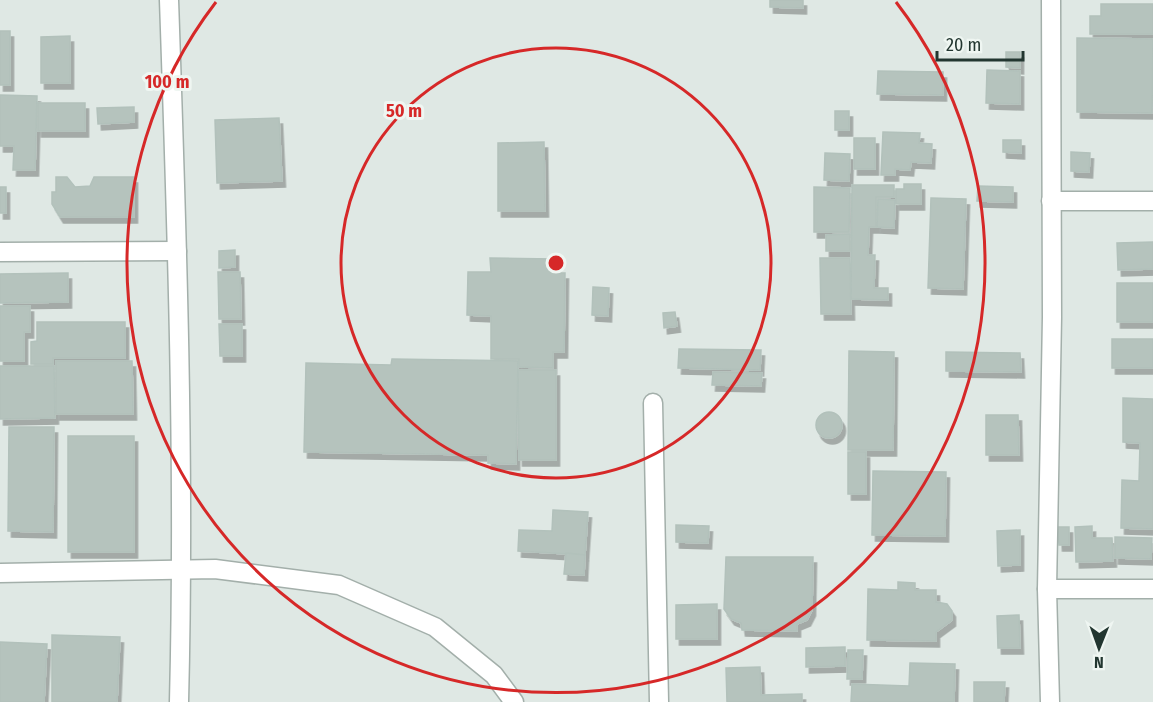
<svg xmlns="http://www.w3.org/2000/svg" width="1153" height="702" viewBox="0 0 1153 702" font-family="'Fira Sans Condensed',sans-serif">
<defs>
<filter id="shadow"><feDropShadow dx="3.5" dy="6" stdDeviation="0" flood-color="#0004"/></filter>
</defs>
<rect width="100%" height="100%" fill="#dfe8e4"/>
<g fill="#b5c3bd" stroke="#b2c1bb" stroke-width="1.5" filter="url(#shadow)">
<polygon points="770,0 803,0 803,8 770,7"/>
<polygon points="1101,4 1153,4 1153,34 1090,34 1090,16 1101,16"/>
<rect x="0" y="31" width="10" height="54"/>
<polygon points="70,36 70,83 41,83 41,37"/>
<polygon points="1077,38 1153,39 1152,113 1077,112"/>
<polygon points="1006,52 1020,52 1020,68 1006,67"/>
<polygon points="987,70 1020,71 1020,104 986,103"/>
<polygon points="878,71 943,72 943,95 877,94"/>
<polygon points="0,95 37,96 35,170 13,170 14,146 0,146"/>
<rect x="38" y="103" width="47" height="28"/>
<polygon points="134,107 134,122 98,124 97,108"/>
<rect x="835" y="111" width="14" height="19"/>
<polygon points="279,118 282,181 217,183 215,120"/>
<polygon points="883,132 920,133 919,143 932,144 931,163 911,162 910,170 895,169 895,175 881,175"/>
<rect x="854" y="138" width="21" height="31"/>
<polygon points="1003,140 1021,140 1021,153 1003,152"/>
<polygon points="544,142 545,211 498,211 498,143"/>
<polygon points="1071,152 1090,153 1089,172 1071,171"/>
<polygon points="825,153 850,154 849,181 824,180"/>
<polygon points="56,177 67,177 75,187 90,186 94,177 134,177 134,217 60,217 52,204 52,192 56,192"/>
<polygon points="904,184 921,184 921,204 896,204 896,189 904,189"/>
<polygon points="852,185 894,185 894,197 876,197 876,227 869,227 868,255 875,255 874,288 888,288 888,300 851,299"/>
<polygon points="978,186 1013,187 1013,202 977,201"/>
<rect x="0" y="187" width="6" height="26"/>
<polygon points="814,187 850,188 849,232 814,232"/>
<polygon points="931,198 966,199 963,289 928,288"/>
<polygon points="878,199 895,200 894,228 877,227"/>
<polygon points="850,234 850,251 826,251 826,235"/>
<polygon points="1153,242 1153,269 1118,270 1117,243"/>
<polygon points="235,250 235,267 219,268 219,251"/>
<polygon points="490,258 555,259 555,273 565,273 564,352 553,352 553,368 519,367 519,359 491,359 491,316 467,315 468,272 491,272"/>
<polygon points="820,258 850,258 851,314 821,314"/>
<polygon points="218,272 240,272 241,319 219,319"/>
<polygon points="68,273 68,302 0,303 0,274"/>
<rect x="1117" y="283" width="36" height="39"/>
<polygon points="593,287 609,288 608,316 592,315"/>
<polygon points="0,306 30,306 30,332 24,332 24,361 0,361"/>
<polygon points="675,312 677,326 664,328 663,313"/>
<polygon points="37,322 125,322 125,358 53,358 53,364 31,364 31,342 37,341"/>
<polygon points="219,324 242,324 242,356 220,356"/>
<rect x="1112" y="339" width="41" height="29"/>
<polygon points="679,349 761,350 760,370 678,368"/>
<polygon points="849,351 894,352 893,450 848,450"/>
<polygon points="946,352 1020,353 1021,372 946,371"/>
<polygon points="392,359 518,361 516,464 488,463 488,455 304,452 306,363 391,365"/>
<polygon points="56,361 132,361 133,414 56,414"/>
<polygon points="0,366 54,366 55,418 0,419"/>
<polygon points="518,370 556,370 556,460 519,460"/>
<polygon points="713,372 762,373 761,386 712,385"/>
<polygon points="1123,398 1153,399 1153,529 1121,528 1122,480 1139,481 1140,443 1123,442"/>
<circle cx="829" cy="425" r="13"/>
<polygon points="986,415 1018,415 1019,455 986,455"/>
<polygon points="9,427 54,427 53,532 8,531"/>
<rect x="68" y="436" width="66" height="116"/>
<rect x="848" y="452" width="18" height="42"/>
<polygon points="873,471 946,472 945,536 872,535"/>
<polygon points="553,510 588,512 585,555 518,551 519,530 552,531"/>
<polygon points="676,525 709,526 708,543 676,542"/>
<polygon points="1092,526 1092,538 1112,538 1113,561 1076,562 1075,527"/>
<polygon points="1058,527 1069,527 1069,545 1059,545"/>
<polygon points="1020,530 1020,565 998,566 997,531"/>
<polygon points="1115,537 1152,538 1151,559 1115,558"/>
<polygon points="566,553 585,555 584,575 564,574"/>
<polygon points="726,557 813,557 812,610 807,620 797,624 797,631 742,630 741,623 731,619 724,609"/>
<polygon points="898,582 915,583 915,590 936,590 936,602 947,604 952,611 952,620 936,632 936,641 867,640 868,589 898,590"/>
<polygon points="717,604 717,639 676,639 676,605"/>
<polygon points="1019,615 1020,648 998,648 997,616"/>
<polygon points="52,635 120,637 117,702 52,702"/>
<polygon points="0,642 47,644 44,702 0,702"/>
<polygon points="845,647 845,666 806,667 806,648"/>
<polygon points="848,650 863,650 862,679 847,679"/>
<polygon points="910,663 955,664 954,702 851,702 852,684 909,686"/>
<polygon points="760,667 761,695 802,694 802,702 727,702 726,668"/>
<polygon points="974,682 1005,682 1004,702 974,702"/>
</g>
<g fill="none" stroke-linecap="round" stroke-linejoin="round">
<g stroke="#a3afaa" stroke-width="21">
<g id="minor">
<path d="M169,0c8,234 16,468 10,702"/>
<polyline points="1051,201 1153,201"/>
<polyline points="0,252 177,251"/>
<polyline points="653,403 659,702"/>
<polyline points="0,573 215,569 339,585 435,627 494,675 514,702"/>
<polyline points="1047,589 1153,589"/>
<polyline points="1050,702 1047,589 1052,317 1051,0"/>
</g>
</g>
<use href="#minor" stroke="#fff" stroke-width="18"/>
</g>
<g fill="none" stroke="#d62828" stroke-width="3">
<circle cx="556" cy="263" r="215"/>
<path d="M896 2A429 429 0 1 1 216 2"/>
</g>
<circle cx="556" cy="263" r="9" fill="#d62828" stroke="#eff6f2" stroke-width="3"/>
<g font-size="18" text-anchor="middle" font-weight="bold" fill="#d62828" stroke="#eff6f2" stroke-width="6" stroke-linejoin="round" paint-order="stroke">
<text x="167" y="88">100 m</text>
<text x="404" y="117">50 m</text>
</g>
<g transform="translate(1099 648) rotate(181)" stroke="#eff6f2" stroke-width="4.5" paint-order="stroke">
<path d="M0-4.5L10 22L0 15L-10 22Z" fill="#223630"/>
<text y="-9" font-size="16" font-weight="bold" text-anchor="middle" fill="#223630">N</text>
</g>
<path d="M937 51v9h86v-9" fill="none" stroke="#223630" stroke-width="3"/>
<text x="946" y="51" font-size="18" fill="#223630" stroke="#eff6f2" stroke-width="4.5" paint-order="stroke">20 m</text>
</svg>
